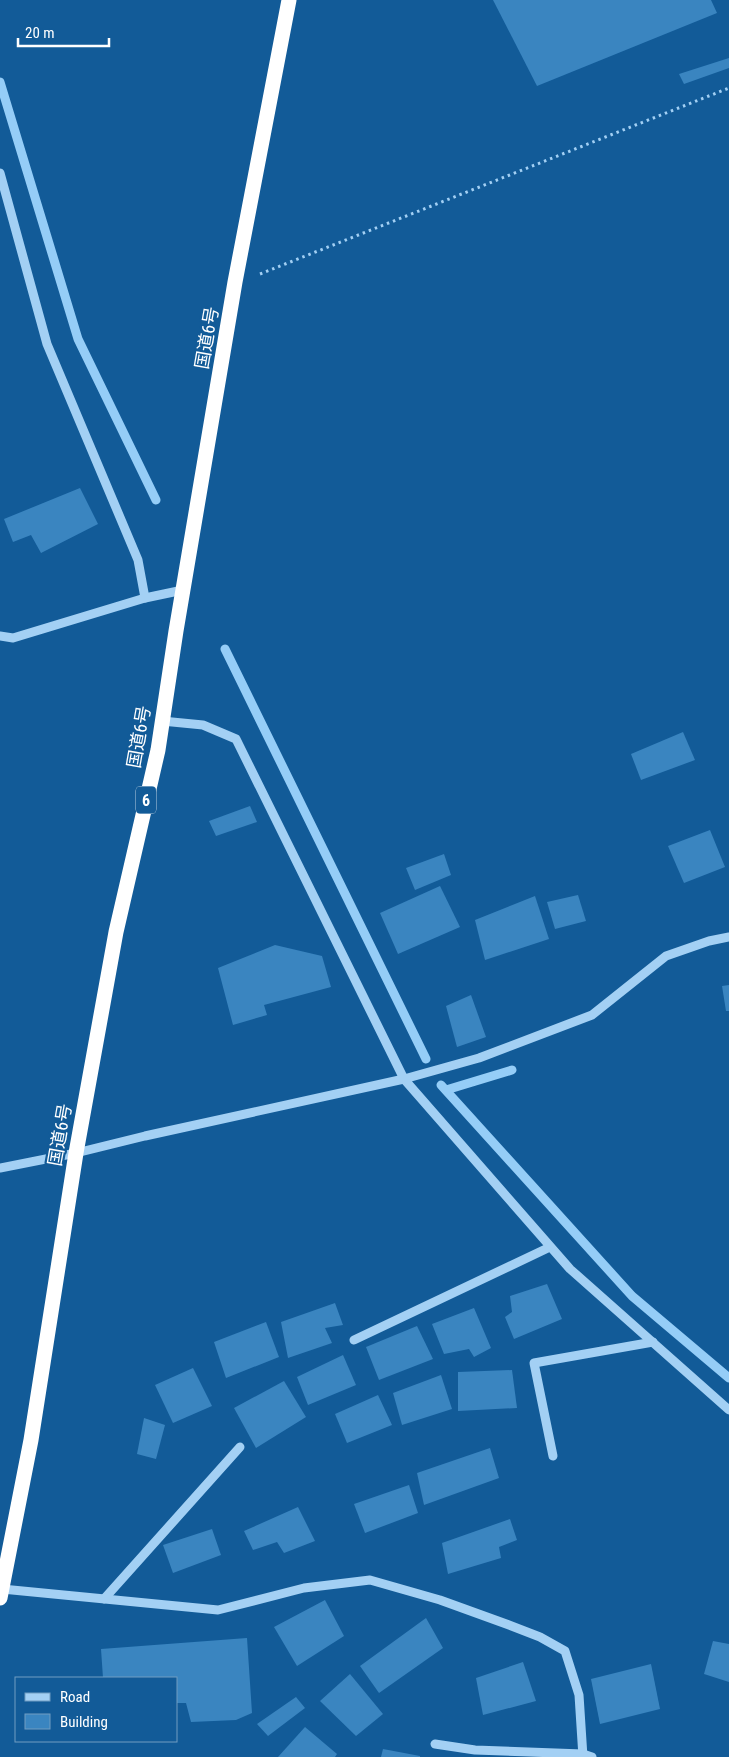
<svg xmlns="http://www.w3.org/2000/svg" width="729" height="1757" viewBox="0 0 729 1757" font-family="'Roboto Condensed','Noto Sans JP',sans-serif">
<rect width="100%" height="100%" fill="#125b98"/>
<g fill="none" stroke-linecap="round" stroke-linejoin="round">
<g stroke="#95cdf7" stroke-width="9">
<polyline points="0,82 78,339 156,500"/>
<polyline points="225,649 426,1059"/>
<polyline points="441,1085 632,1296 729,1378"/>
<polyline points="446,1090 512,1070"/>
</g>
</g>
<g fill="#3a85c0">
<polygon points="493,0 711,0 717,13 537,86"/>
<polygon points="729,58 729,68 684,84 679,74"/>
<polygon points="80,488 98,524 41,553 31,535 13,542 4,519"/>
<polygon points="683,732 695,760 641,780 631,754"/>
<polygon points="250,806 257,822 216,836 209,821"/>
<polygon points="710,830 725,867 684,883 668,846"/>
<polygon points="444,854 451,875 415,890 406,868"/>
<polygon points="440,886 460,927 398,954 380,913"/>
<polygon points="578,895 586,921 555,929 547,902"/>
<polygon points="535,896 549,939 485,960 475,920"/>
<polygon points="275,945 322,956 331,987 264,1005 267,1015 233,1025 218,968"/>
<polygon points="729,985 729,1011 726,1011 722,986"/>
<polygon points="471,995 486,1037 457,1047 446,1006"/>
<polygon points="547,1284 562,1319 514,1339 505,1317 512,1312 510,1296"/>
<polygon points="335,1303 343,1325 325,1328 332,1343 288,1358 281,1322"/>
<polygon points="474,1308 491,1348 474,1357 469,1349 444,1354 432,1324"/>
<polygon points="266,1322 279,1357 226,1378 214,1342"/>
<polygon points="417,1326 433,1359 379,1380 366,1347"/>
<polygon points="343,1355 356,1385 308,1405 297,1377"/>
<polygon points="193,1368 212,1406 173,1423 155,1385"/>
<polygon points="512,1370 517,1408 458,1411 458,1372"/>
<polygon points="441,1375 452,1409 402,1425 393,1393"/>
<polygon points="284,1381 306,1417 256,1448 234,1408"/>
<polygon points="378,1395 392,1425 347,1443 335,1414"/>
<polygon points="144,1418 165,1425 156,1459 137,1454"/>
<polygon points="490,1448 499,1478 424,1505 417,1473"/>
<polygon points="409,1485 418,1513 365,1533 354,1504"/>
<polygon points="298,1507 315,1541 284,1553 277,1542 253,1550 244,1531"/>
<polygon points="510,1519 517,1540 499,1547 501,1558 448,1574 442,1543"/>
<polygon points="212,1529 221,1555 173,1573 163,1545"/>
<polygon points="325,1600 344,1636 297,1666 274,1627"/>
<polygon points="426,1618 443,1648 379,1693 360,1666"/>
<polygon points="247,1638 252,1713 236,1720 191,1722 186,1703 176,1703 176,1678 103,1678 101,1649"/>
<polygon points="713,1641 729,1644 729,1682 704,1674"/>
<polygon points="523,1662 536,1701 483,1715 476,1678"/>
<polygon points="651,1664 660,1709 600,1724 591,1679"/>
<polygon points="350,1674 383,1714 356,1736 320,1701"/>
<polygon points="296,1697 305,1708 268,1736 257,1724"/>
<polygon points="305,1727 337,1754 335,1757 278,1757"/>
<polygon points="383,1749 420,1756 420,1757 381,1757"/>
</g>
<g fill="none" stroke-linecap="round" stroke-linejoin="round">
<polyline stroke="#a3d0f4" stroke-width="3" stroke-dasharray="2.5 4" stroke-linecap="butt" points="260,274 729,88"/>
<g stroke="#a3d0f4" stroke-width="9">
<polyline points="0,173 47,344 138,560 145,598"/>
<polyline points="0,636 13,638 145,598 183,590"/>
<polyline points="162,721 203,725 236,739 404,1079 570,1269 729,1410"/>
<polyline points="0,1168 76,1153 145,1136 404,1079 479,1058 592,1015 666,956 709,941 729,937"/>
<polyline points="354,1340 550,1247"/>
<polyline points="553,1456 534,1363 653,1342"/>
<polyline points="2,1589 218,1610 304,1588 370,1580 440,1600 509,1625 540,1637 565,1651 579,1695 583,1757"/>
<polyline points="104,1599 240,1447"/>
<polyline points="435,1744 475,1750 583,1754 592,1757"/>
</g>
<polyline stroke="#fff" stroke-width="15" points="0,1598 31,1440 76,1153 116,932 158,750 176,631 235,282 289,0"/>
</g>
<g text-anchor="middle" stroke-width="4.5" stroke-linejoin="round" paint-order="stroke">
<rect fill="#125b98" stroke="#b8cee0" stroke-width="1" x="136" y="786.5" width="20" height="27" rx="4"/>
<g font-size="16" font-weight="bold" fill="#fff">
<text x="146" y="806">6</text>
</g>
<g font-size="18" fill="#fff" stroke="#125b98">
<text transform="translate(207 338) rotate(-80)" y="6">国道6号</text>
<text transform="translate(139 737) rotate(-80)" y="6">国道6号</text>
<text transform="translate(60 1135) rotate(-80)" y="6">国道6号</text>
</g>
</g>
<rect x="15" y="1677" width="162" height="65" fill="#125b98" stroke="#719dc1"/>
<rect x="25" y="1693" width="25" height="8" fill="#a3d0f4" stroke="#719dc1"/>
<text x="60" y="1702" font-size="15" fill="#ffffff">Road</text>
<rect x="25" y="1714" width="25" height="15" fill="#3a85c0" stroke="#719dc1"/>
<text x="60" y="1727" font-size="15" fill="#ffffff">Building</text>
<path d="M18 38v8h91v-8" fill="none" stroke="#ffffff" stroke-width="2.5"/>
<text x="25" y="38" font-size="15" fill="#ffffff" stroke="#125b98" stroke-width="4" paint-order="stroke">20 m</text>
</svg>
